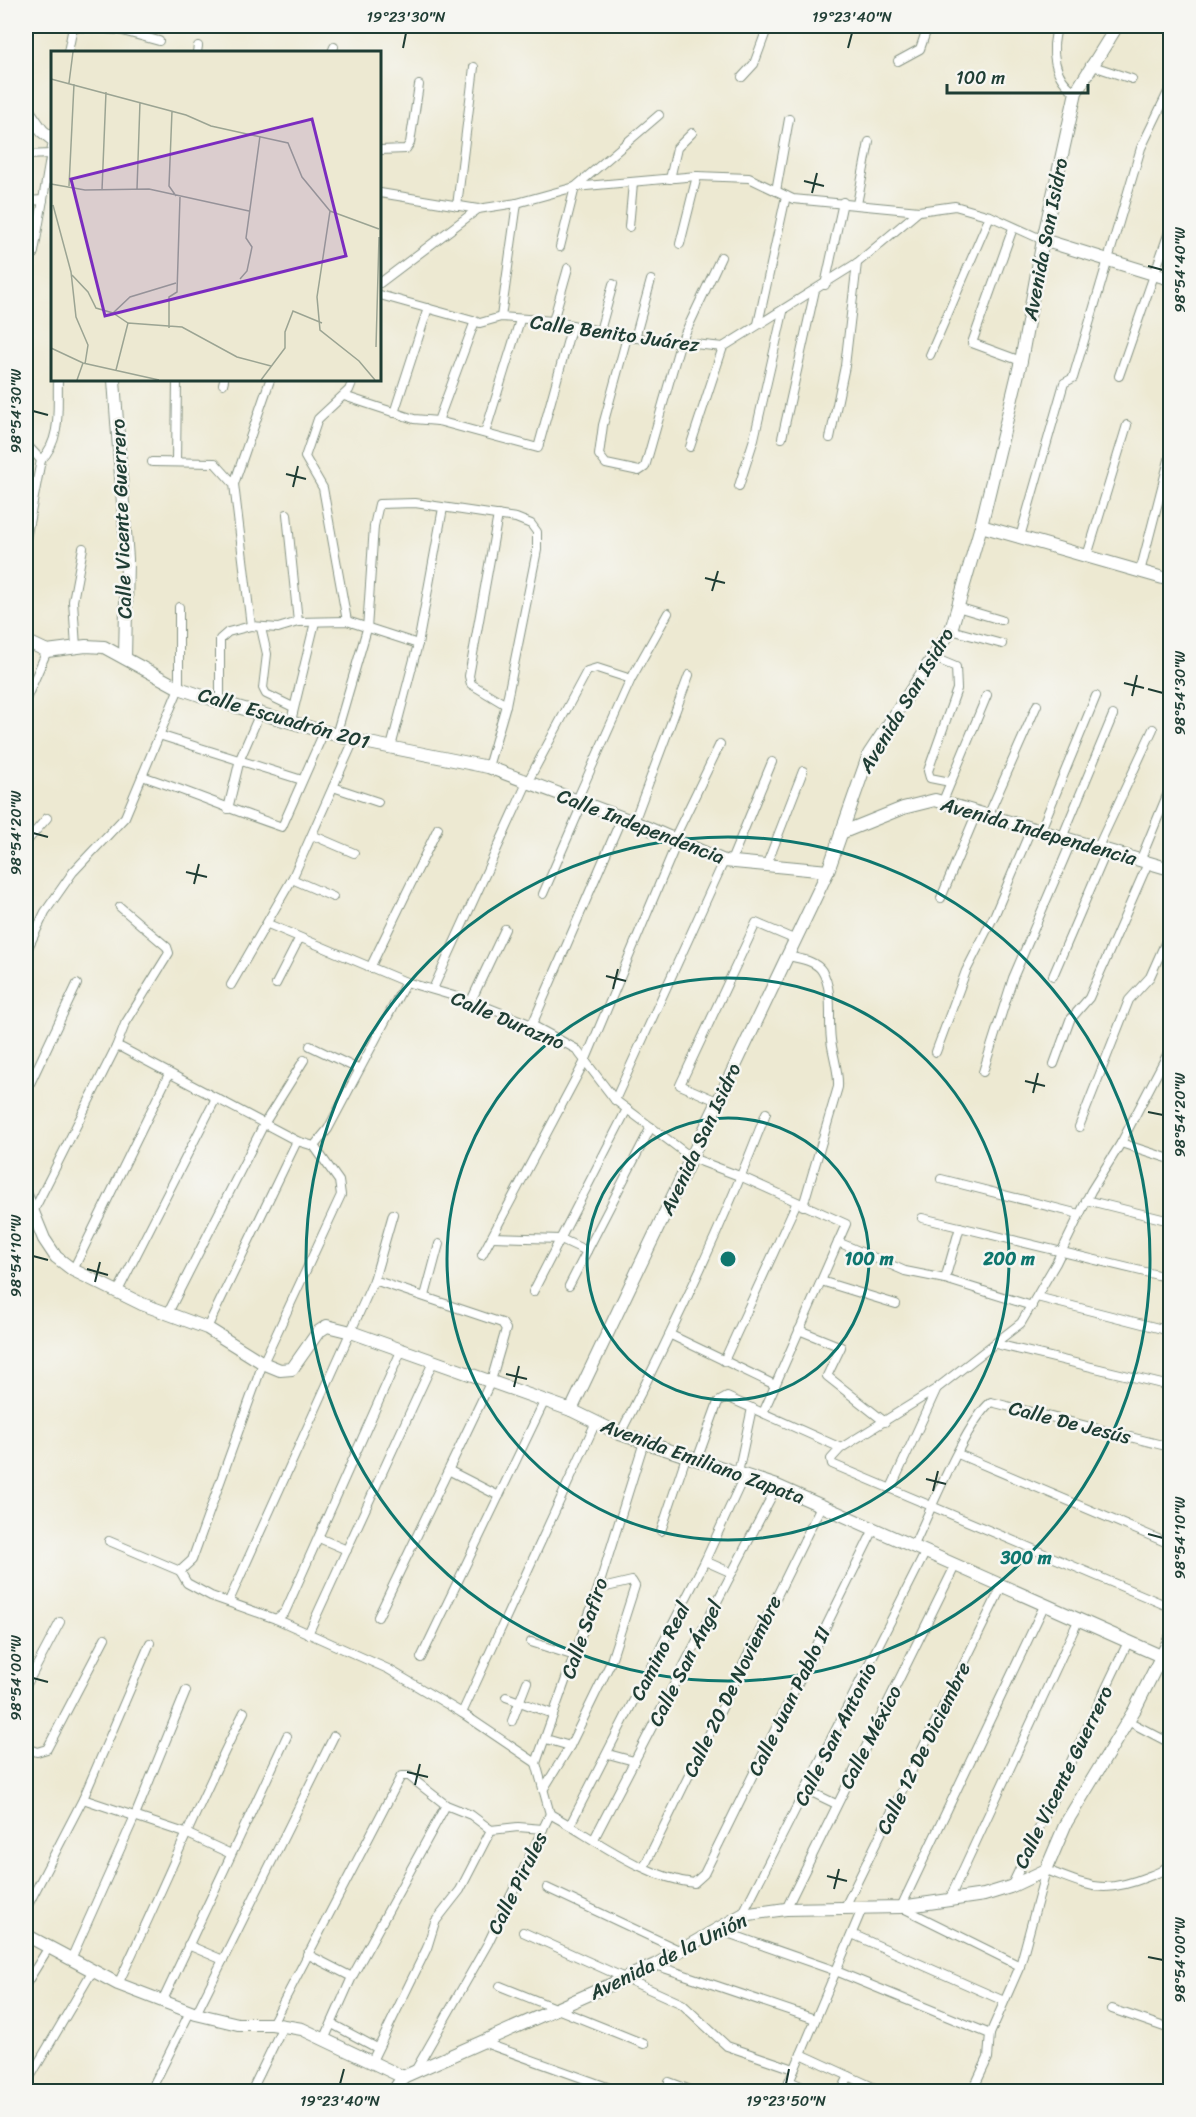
<svg xmlns="http://www.w3.org/2000/svg" width="1196" height="2117" viewBox="0 0 1196 2117" font-family="Sriracha,sans-serif">
<rect width="100%" height="100%" fill="#f6f6f2"/>
<filter id="ink" filterUnits="userSpaceOnUse"><feTurbulence type="fractalNoise" baseFrequency=".0167" numOctaves="2"/><feDisplacementMap in="SourceGraphic" scale="12" xChannelSelector="R" yChannelSelector="G"/><feConvolveMatrix kernelMatrix="1 2 1 2 8 2 1 2 1" color-interpolation-filters="sRGB"/></filter>
<filter id="wash" filterUnits="userSpaceOnUse"><feTurbulence type="fractalNoise" baseFrequency=".008" numOctaves="4" result="noise"/><feDisplacementMap in="SourceGraphic" scale="24" xChannelSelector="R" yChannelSelector="G"/><feGaussianBlur stdDeviation="1.35" result="paint"/><feColorMatrix in="noise" values="0 0 0 0 0 0 0 0 0 0 0 0 0 0 0 0 0 1.4 0 .05"/><feComposite in="paint" operator="in"/></filter>
<g filter="url(#wash)">
<rect width="100%" height="100%" fill="#ede9d2"/>
</g>
<g filter="url(#ink)">
<g fill="none" stroke-linecap="round" stroke-linejoin="round">
<g stroke="#869383" stroke-width="10">
<g id="street">
<polyline points="65,26 119,30 159,41"/>
<path d="M1058,26c-8,22 -5,53 18,66"/>
<polyline points="68,52 73,27"/>
<polyline points="197,52 198,46"/>
<polyline points="332,52 334,47"/>
<polyline points="898,61 920,49 928,26"/>
<polyline points="1090,65 1132,79"/>
<polyline points="742,77 754,64 768,26"/>
<polyline points="380,150 406,149 410,143 419,85"/>
<polyline points="26,155 51,154"/>
<polyline points="670,179 677,148 692,133"/>
<polyline points="776,191 789,119"/>
<polyline points="380,193 478,209"/>
<polyline points="26,201 43,200"/>
<polyline points="857,204 869,142"/>
<polyline points="457,206 474,67"/>
<polyline points="629,227 633,183"/>
<polyline points="1013,228 972,343 1021,361"/>
<polyline points="680,244 697,176"/>
<polyline points="560,247 575,187 659,115"/>
<polyline points="26,260 32,257 34,252 52,147"/>
<polyline points="380,283 478,209 517,203 575,187 697,176 749,178 793,199 919,211 955,206 990,216 1043,240"/>
<polyline points="825,285 843,202"/>
<polyline points="380,295 480,323 501,317 553,321 627,337 723,347 857,263 919,211"/>
<polyline points="501,317 517,203"/>
<polyline points="553,321 568,268"/>
<polyline points="758,324 786,196"/>
<polyline points="600,331 613,284"/>
<polyline points="627,337 603,425 599,455 606,464 639,471 645,467 680,344 721,257"/>
<polyline points="635,338 651,280"/>
<polyline points="930,355 990,216"/>
<polyline points="1119,376 1170,229"/>
<polyline points="223,384 224,380"/>
<polyline points="344,396 414,419 438,421 538,448 572,325"/>
<polyline points="394,413 428,308"/>
<polyline points="438,421 475,321"/>
<polyline points="485,433 520,320"/>
<polyline points="782,438 815,290"/>
<polyline points="830,438 845,366 857,263"/>
<polyline points="26,444 41,460"/>
<polyline points="690,447 723,347"/>
<path d="M41,460c21,-20 16,-53 17,-80"/>
<polyline points="152,462 215,463 234,484 251,626 278,628 298,622 347,621 418,644"/>
<polyline points="176,462 177,380"/>
<polyline points="234,484 270,380"/>
<polyline points="739,486 754,439 783,312"/>
<polyline points="287,514 298,622"/>
<polyline points="498,515 469,676 471,684 506,705"/>
<polyline points="1020,537 1064,383 1073,378 1141,148 1170,88"/>
<polyline points="26,539 41,460"/>
<polyline points="1087,556 1127,425"/>
<polyline points="1140,572 1170,456"/>
<polyline points="957,607 1001,620"/>
<polyline points="347,621 323,488 305,457 318,419 349,390 353,380"/>
<polyline points="261,628 267,654 263,688 266,694 293,707"/>
<polyline points="951,630 1002,644"/>
<polyline points="76,647 73,601 83,548"/>
<polyline points="932,657 956,667 957,689 928,771 930,778 950,782"/>
<polyline points="26,699 47,651"/>
<polyline points="220,702 220,639 228,632 251,626"/>
<polyline points="291,721 315,622"/>
<polyline points="159,735 302,780"/>
<polyline points="336,735 367,629 374,526 379,504 415,503 516,518 531,524 537,532 537,550 506,705 488,767"/>
<polyline points="391,747 418,644 443,508"/>
<path d="M142,776c48,16 92,35 140,51l42,-95"/>
<polyline points="333,787 378,802"/>
<polyline points="577,800 631,679 668,613"/>
<polyline points="943,801 987,695"/>
<polyline points="228,809 240,759 260,713"/>
<polyline points="988,816 1037,705"/>
<polyline points="634,822 689,675"/>
<polyline points="1040,832 1096,696"/>
<polyline points="312,835 354,853"/>
<polyline points="1062,838 1113,715"/>
<polyline points="673,841 720,744"/>
<polyline points="26,842 47,818"/>
<polyline points="1098,847 1153,729"/>
<polyline points="731,861 772,762"/>
<polyline points="1140,861 1170,788"/>
<polyline points="767,864 803,771"/>
<polyline points="292,879 333,897"/>
<polyline points="543,894 583,802"/>
<polyline points="941,898 977,812"/>
<polyline points="268,924 406,982 471,1001 532,1025 576,1049 615,1100 692,1158 742,1177 846,1224 763,1413"/>
<polyline points="26,952 45,912 73,872 125,817 179,688 179,607"/>
<path d="M788,956c11,3 27,4 34,15 12,20 6,47 9,69 2,16 8,31 7,47l-35,119"/>
<polyline points="370,968 438,828"/>
<polyline points="1053,976 1107,850"/>
<polyline points="276,984 299,939"/>
<polyline points="231,985 292,879 354,740"/>
<polyline points="433,989 527,783 587,671 597,668 631,679"/>
<polyline points="471,1001 505,929"/>
<polyline points="532,1025 622,817"/>
<polyline points="310,1046 358,1069"/>
<polyline points="116,1047 125,1024 169,953 167,947 120,907"/>
<polyline points="1170,1049 1121,1143 1091,1191 1056,1263 1021,1323 936,1389 841,1448 831,1459 832,1464 1170,1607"/>
<polyline points="936,1052 966,971 995,914 1031,829"/>
<polyline points="1054,1064 1070,1020 1089,998 1148,863"/>
<polyline points="983,1072 1013,978 1072,840"/>
<polyline points="26,1092 77,984"/>
<polyline points="615,1100 724,861"/>
<polyline points="717,1101 680,1085 756,923 796,940"/>
<polyline points="1079,1127 1129,1000 1150,977 1170,932"/>
<polyline points="1121,1143 1170,1159"/>
<polyline points="941,1179 1079,1214"/>
<polyline points="1086,1200 1170,1221"/>
<polyline points="34,1210 116,1047 122,1048 297,1141 314,1146 328,1129 406,982"/>
<polyline points="922,1218 1170,1278"/>
<polyline points="492,1237 561,1239 587,1251 651,1127"/>
<polyline points="838,1242 905,1271 945,1279 1032,1306"/>
<polyline points="482,1255 586,1059 677,842"/>
<polyline points="73,1270 169,1074"/>
<polyline points="945,1279 960,1227"/>
<polyline points="374,1280 502,1323 506,1329 491,1381 378,1617"/>
<polyline points="821,1281 896,1304"/>
<polyline points="569,1286 587,1251"/>
<polyline points="118,1291 216,1098"/>
<polyline points="533,1292 627,1109"/>
<polyline points="425,1296 439,1244"/>
<polyline points="1037,1297 1170,1331"/>
<polyline points="168,1313 264,1124 304,1060"/>
<polyline points="207,1328 297,1141"/>
<polyline points="799,1330 841,1347 827,1376 885,1422"/>
<polyline points="671,1335 775,1385"/>
<polyline points="996,1344 1170,1386"/>
<polyline points="724,1361 796,1204"/>
<path d="M620,1434c54,-105 104,-211 146,-321"/>
<polyline points="958,1454 1170,1544"/>
<polyline points="697,1460 718,1402 727,1397 841,1448"/>
<polyline points="450,1471 499,1496"/>
<polyline points="738,1473 752,1408"/>
<polyline points="891,1488 936,1390"/>
<polyline points="661,1531 686,1457"/>
<polyline points="319,1538 347,1550"/>
<polyline points="109,1541 180,1571"/>
<path d="M913,1547c16,-33 53,-125 78,-145l179,45"/>
<polyline points="705,1561 732,1573"/>
<polyline points="180,1571 192,1560 263,1363 341,1195 339,1181 314,1146"/>
<polyline points="180,1571 187,1583 211,1596 276,1619 285,1612 402,1349"/>
<polyline points="229,1601 374,1280 393,1214"/>
<polyline points="276,1619 388,1669 462,1713 536,1763"/>
<polyline points="308,1634 434,1360"/>
<polyline points="531,1642 575,1656"/>
<polyline points="421,1658 545,1400"/>
<polyline points="26,1686 60,1622"/>
<polyline points="506,1697 553,1714"/>
<polyline points="462,1713 596,1422"/>
<polyline points="512,1721 527,1682"/>
<polyline points="1128,1721 1170,1743"/>
<polyline points="546,1739 570,1746"/>
<polyline points="26,1748 37,1752 47,1749 105,1638"/>
<polyline points="608,1754 634,1761"/>
<polyline points="543,1790 570,1746 610,1664 635,1586 632,1581 598,1589"/>
<polyline points="807,1790 836,1804"/>
<polyline points="83,1799 188,1834 231,1854"/>
<path d="M550,1814c44,24 92,63 144,69l10,-9 170,-345"/>
<polyline points="550,1814 536,1763 598,1589 644,1442"/>
<polyline points="570,1825 705,1561 745,1474"/>
<polyline points="594,1839 777,1486"/>
<polyline points="644,1867 821,1506"/>
<polyline points="1011,1887 1128,1642"/>
<polyline points="547,1888 679,1950"/>
<polyline points="949,1900 1078,1621"/>
<polyline points="26,1909 83,1799 150,1643"/>
<polyline points="786,1909 955,1566"/>
<polyline points="844,1909 1002,1586"/>
<polyline points="742,1915 925,1553"/>
<polyline points="716,1929 836,1971 990,2034"/>
<polyline points="523,1932 682,2004 727,2046 794,2069"/>
<polyline points="852,1934 1004,2001"/>
<polyline points="188,1945 223,1960"/>
<polyline points="307,1954 352,1977"/>
<polyline points="71,1959 135,1816 186,1691"/>
<polyline points="655,1965 815,2019"/>
<polyline points="1020,1966 901,1907 1044,1606"/>
<polyline points="26,1984 49,1947"/>
<path d="M118,1984c43,-90 81,-183 126,-272"/>
<polyline points="500,1986 644,2044"/>
<polyline points="163,2000 287,1736"/>
<polyline points="1112,2009 1170,2029"/>
<polyline points="196,2014 334,1736"/>
<polyline points="272,2024 401,1776 409,1776 446,1805 471,1815 491,1830 518,1827 543,1829"/>
<polyline points="332,2024 377,2048"/>
<polyline points="324,2040 352,1977 446,1805"/>
<polyline points="482,2042 621,2092"/>
<polyline points="801,2054 875,2088"/>
<polyline points="371,2063 427,1948 435,1922 460,1890 491,1830"/>
<polyline points="415,2071 488,1943 550,1814"/>
<polyline points="789,2081 815,2092"/>
<polyline points="669,2082 696,2092"/>
<polyline points="26,2084 93,1970"/>
<polyline points="448,2090 453,2092"/>
<polyline points="150,2092 190,2012"/>
<polyline points="251,2092 283,2026"/>
<polyline points="785,2092 862,1909"/>
<polyline points="841,2092 849,2076"/>
<path d="M972,2092l16,-34 2,-24 30,-68 26,-96c44,16 55,25 101,7 10,-4 18,-6 23,-15"/>
</g>
</g>
<g stroke="#869383" stroke-width="14">
<g id="secondary">
<polyline points="26,108 42,131 52,139"/>
<polyline points="1043,240 1170,279"/>
<polyline points="114,380 127,559 125,658"/>
<polyline points="981,526 1170,580"/>
<polyline points="26,641 47,651 86,646 104,647 179,688 220,702 354,740 488,767 634,822 724,861 828,871"/>
<polyline points="841,833 903,808 935,800 1170,869"/>
<polyline points="26,1195 44,1239 56,1257 73,1270 142,1304 207,1328 263,1363 280,1370 292,1369 318,1332 327,1326 351,1332 571,1410 620,1434 777,1486 1163,1657"/>
<polyline points="571,1410 828,871 869,754 951,630 981,526 1021,361 1043,240 1076,92 1117,26"/>
<polyline points="26,1935 118,1984 196,2014 238,2024 272,2024 302,2029 403,2077"/>
<polyline points="403,2077 655,1965 742,1915 786,1909 901,1907 984,1895 1010,1887 1046,1870 1066,1823 1135,1709 1170,1639"/>
<polyline points="393,2092 403,2077"/>
</g>
</g>
<use href="#street" stroke="#fff" stroke-width="8"/>
<use href="#secondary" stroke="#fff" stroke-width="12"/>
</g>
</g>
<path fill="none" stroke="#1f3d34" stroke-width="2" d="M403,48l3,-15M848,48l4,-15M804,181l20,5M812,193l5,-20M1148,266l15,4M33,411l15,4M286,474l20,5M293,487l5,-21M705,578l20,5M712,591l6,-20M1124,683l20,5M1148,689l15,4M1132,696l5,-21M33,833l15,4M186,872l21,5M194,884l5,-20M606,976l20,5M613,989l5,-20M1025,1081l20,5M1033,1093l5,-20M1148,1112l15,3M33,1256l15,4M87,1269l21,6M95,1282l5,-20M506,1374l21,5M514,1387l5,-21M926,1479l20,5M933,1491l5,-20M1148,1534l15,4M33,1678l15,4M407,1772l21,5M415,1785l5,-21M827,1876l20,5M834,1889l5,-20M1148,1957l15,3M340,2084l4,-15M786,2084l3,-15"/>
<g fill="none" stroke="#0f766e" stroke-width="3">
<circle cx="728" cy="1259" r="141"/>
<circle cx="728" cy="1259" r="281"/>
<circle cx="728" cy="1259" r="422"/>
</g>
<g text-anchor="middle" stroke-width="5" stroke-linejoin="round" paint-order="stroke">
<g font-size="20" fill="#1f3d34" stroke="#f6f6f2">
<text transform="translate(1045 239) rotate(-79)" y="7">Avenida San Isidro</text>
<text transform="translate(615 333) rotate(8)" y="7">Calle Benito Juárez</text>
<text transform="translate(121 519) rotate(-92)" y="7">Calle Vicente Guerrero</text>
<text transform="translate(906 700) rotate(-59)" y="7">Avenida San Isidro</text>
<text transform="translate(284 718) rotate(16)" y="7">Calle Escuadrón 201</text>
<text transform="translate(641 826) rotate(21)" y="7">Calle Independencia</text>
<text transform="translate(1039 831) rotate(16)" y="7">Avenida Independencia</text>
<text transform="translate(508 1020) rotate(23)" y="7">Calle Durazno</text>
<text transform="translate(700 1139) rotate(-65)" y="7">Avenida San Isidro</text>
<text transform="translate(1070 1422) rotate(14)" y="7">Calle De Jesús</text>
<text transform="translate(703 1461) rotate(20)" y="7">Avenida Emiliano Zapata</text>
<text transform="translate(584 1628) rotate(-71)" y="7">Calle Safiro</text>
<text transform="translate(660 1651) rotate(-63)" y="7">Camino Real</text>
<text transform="translate(685 1663) rotate(-63)" y="7">Calle San Ángel</text>
<text transform="translate(732 1686) rotate(-64)" y="7">Calle 20 De Noviembre</text>
<text transform="translate(789 1701) rotate(-64)" y="7">Calle Juan Pablo II</text>
<text transform="translate(835 1734) rotate(-63)" y="7">Calle San Antonio</text>
<text transform="translate(870 1737) rotate(-63)" y="7">Calle México</text>
<text transform="translate(923 1748) rotate(-64)" y="7">Calle 12 De Diciembre</text>
<text transform="translate(1063 1777) rotate(-64)" y="7">Calle Vicente Guerrero</text>
<text transform="translate(517 1883) rotate(-64)" y="7">Calle Pirules</text>
<text transform="translate(668 1956) rotate(-26)" y="7">Avenida de la Unión</text>
</g>
</g>
<g transform="translate(51 51)">
<rect width="330" height="330" fill="#ede9d2"/>
<path fill="none" stroke="#9ba493" stroke-width="1.5" d="M0,28l135,36 25,11 77,17 14,34 28,34 -13,86 3,33 39,31 16,19M18,32l4,-31M121,60l-3,75 7,10M0,133l34,6 64,-1 100,22M18,135l5,-102M86,138l3,-87M51,139l4,-98M2,154l18,67 5,45 12,28 -3,19M279,160l49,18M21,224l16,17 8,16 17,5M189,228l7,-8 5,-24 -6,-9 14,-102M62,262l15,10 54,4 55,30 34,9M62,262l17,-16 46,-14M118,277v-31l8,-5 3,-95M325,296l3,-110M0,297l32,15 76,17M65,319l12,-47M26,329l6,-17M210,329l24,-32v-16l8,-21 29,12"/>
<path fill="#7b2cbf" fill-opacity="0.15" stroke="#7b2cbf" stroke-width="3" d="M261,68l34,137 -241,60 -34,-137z"/>
<rect width="330" height="330" fill="none" stroke="#1f3d34" stroke-width="3"/>
</g>
<circle cx="728" cy="1259" r="9" fill="#0f766e" stroke="#f6f6f2" stroke-width="3"/>
<g font-size="18" text-anchor="middle" font-weight="bold" fill="#0f766e" stroke="#f6f6f2" stroke-width="5" stroke-linejoin="round" paint-order="stroke">
<text x="869" y="1265">100 m</text>
<text x="1009" y="1265">200 m</text>
<text x="1026" y="1564">300 m</text>
</g>
<rect width="1196" height="2117" fill="none" stroke="#f6f6f2" stroke-width="66"/>
<path d="M947 84v9h141v-9" fill="none" stroke="#1f3d34" stroke-width="3"/>
<text x="956" y="84" font-size="18" fill="#1f3d34" stroke="#f6f6f2" stroke-width="4.5" paint-order="stroke">100 m</text>
<rect x="33" y="33" width="1130" height="2051" fill="none" stroke="#1f3d34" stroke-width="2"/>
<g font-size="15" text-anchor="middle" fill="#1f3d34">
<text x="406" y="22">19°23'30"N</text>
<text x="852" y="22">19°23'40"N</text>
<text transform="translate(1180 270) rotate(-90)" y="5">98°54'40"W</text>
<text transform="translate(16 411) rotate(-90)" y="5">98°54'30"W</text>
<text transform="translate(1180 693) rotate(-90)" y="5">98°54'30"W</text>
<text transform="translate(16 833) rotate(-90)" y="5">98°54'20"W</text>
<text transform="translate(1180 1115) rotate(-90)" y="5">98°54'20"W</text>
<text transform="translate(16 1256) rotate(-90)" y="5">98°54'10"W</text>
<text transform="translate(1180 1538) rotate(-90)" y="5">98°54'10"W</text>
<text transform="translate(16 1678) rotate(-90)" y="5">98°54'00"W</text>
<text transform="translate(1180 1960) rotate(-90)" y="5">98°54'00"W</text>
<text x="340" y="2106">19°23'40"N</text>
<text x="786" y="2106">19°23'50"N</text>
</g>
</svg>
